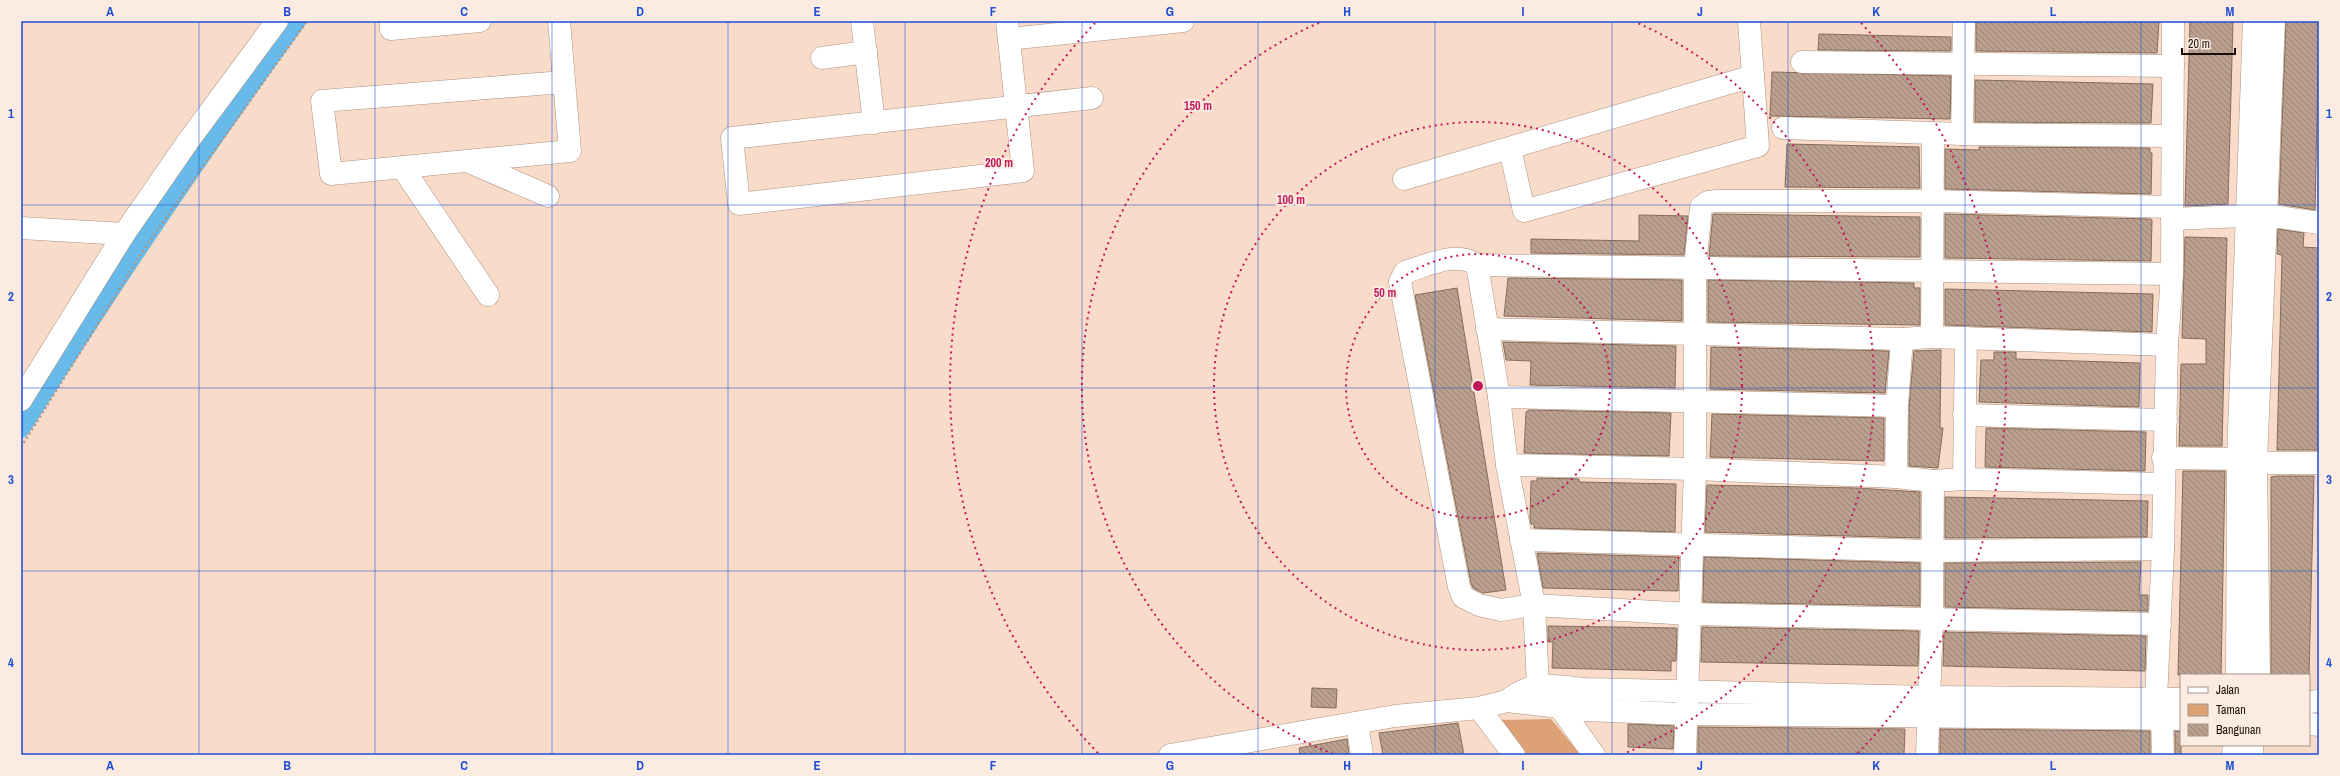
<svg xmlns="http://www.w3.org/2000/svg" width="2340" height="776" viewBox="0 0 2340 776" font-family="'Archivo Narrow',sans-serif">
<defs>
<pattern id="building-back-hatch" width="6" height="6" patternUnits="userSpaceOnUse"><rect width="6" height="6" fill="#bba08f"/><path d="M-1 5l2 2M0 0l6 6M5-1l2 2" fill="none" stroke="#978173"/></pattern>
</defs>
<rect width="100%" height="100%" fill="#f8dcc9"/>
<polygon fill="#dda176" points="1551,719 1581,755 1521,755 1496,720"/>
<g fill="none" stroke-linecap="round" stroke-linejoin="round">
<path stroke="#67bae9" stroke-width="18" d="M21,429c88,-139 179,-275 276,-408"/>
</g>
<g fill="url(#building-back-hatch)" stroke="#856c5b">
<polygon points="1976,21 2159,21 2157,53 1976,51"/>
<polygon points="2190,21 2233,21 2228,204 2185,206"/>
<polygon points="2286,21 2319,21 2315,210 2279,204"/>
<polygon points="1819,34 1951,37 1951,51 1818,50"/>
<polygon points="1772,72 1951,76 1950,119 1770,116"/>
<polygon points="1975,80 2153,84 2151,123 1975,122"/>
<polygon points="1787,144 1919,147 1920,188 1785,187"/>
<polygon points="1979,147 2150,148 2150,153 2152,153 2151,194 1945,189 1945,149 1979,150"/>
<polygon points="1713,214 1920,217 1920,257 1709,256"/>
<polygon points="1945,214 2150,219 2152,220 2151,261 1945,258"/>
<polygon points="1639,215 1688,216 1684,255 1531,253 1531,239 1639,241"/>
<polygon points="2278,229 2304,233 2303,247 2319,248 2319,450 2277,450 2282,255 2277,254"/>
<polygon points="2185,237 2227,238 2222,446 2179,446 2181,364 2206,364 2206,339 2182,338"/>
<polygon points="1508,278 1682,280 1682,321 1504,316"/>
<polygon points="1708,280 1914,283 1914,288 1920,288 1920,325 1708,322"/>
<polygon points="1457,288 1506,590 1483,593 1473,588 1471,583 1415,295"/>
<polygon points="1945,289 2153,294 2152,332 1945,325"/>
<polygon points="1503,342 1676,346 1675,388 1530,385 1531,361 1506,360"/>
<polygon points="1711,347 1889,351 1885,393 1710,389"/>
<polygon points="1941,350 1940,428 1943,428 1938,468 1909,466 1909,407 1914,351"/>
<polygon points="1994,352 2016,352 2016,359 2140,363 2139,407 1979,402 1981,360 1994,360"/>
<polygon points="1529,410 1671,413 1669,456 1524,453 1526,412"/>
<polygon points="1712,414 1884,418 1884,461 1710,457"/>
<polygon points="1986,428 2146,432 2145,471 1985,467"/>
<polygon points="2183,471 2225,471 2221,675 2178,675"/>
<polygon points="2277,476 2314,476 2309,675 2271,675 2271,477"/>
<polygon points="1537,478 1579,479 1579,482 1676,484 1675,532 1534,528 1534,524 1531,524 1530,518 1531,481 1537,481"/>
<polygon points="1707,485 1857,488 1920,492 1920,538 1705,532"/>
<polygon points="1945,497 2148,501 2147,537 1945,538"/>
<polygon points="1537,553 1679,557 1678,591 1543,588"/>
<polygon points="1704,557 1920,563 1920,606 1703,602"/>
<polygon points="2141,562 2139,595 2148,595 2148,611 1945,607 1945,563"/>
<polygon points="1548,626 1677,628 1676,661 1671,661 1671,671 1552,668 1553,642 1548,642"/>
<polygon points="1702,627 1919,631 1918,666 1701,662"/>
<polygon points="1944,632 2146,636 2145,671 1943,666"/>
<polygon points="1312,688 1337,689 1336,708 1311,707"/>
<polygon points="1458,723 1464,755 1383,755 1379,733"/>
<polygon points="1628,724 1674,726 1673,749 1628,747"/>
<polygon points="1698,727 1905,729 1904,755 1698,755"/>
<polygon points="1940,729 2150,731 2150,755 1940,755"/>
<rect x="2175" y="731" width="6" height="24"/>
<polygon points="1347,739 1349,755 1300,755 1299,748"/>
</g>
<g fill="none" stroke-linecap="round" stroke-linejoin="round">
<g stroke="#ac9280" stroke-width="23">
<g id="minor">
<polyline points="391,21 391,29 480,21"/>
<polyline points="559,21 570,151 331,174 322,101 564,82"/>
<polyline points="862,21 874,123"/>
<polyline points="1007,21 1023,171 739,204 732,138 1092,98"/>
<polyline points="1009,39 1183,21"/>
<polyline points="822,58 866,52"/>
<polyline points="1802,62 2173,66"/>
<polyline points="1783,128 1962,134 2172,136"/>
<polyline points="1962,134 1964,21"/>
<polyline points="1510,149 1524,211 1758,146 1749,21"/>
<polyline points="469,162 548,196"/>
<polyline points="402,167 488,295"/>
<polyline points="1404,179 1753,76"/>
<polyline points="2172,219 2266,215 2319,223"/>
<polyline points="21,228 124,234"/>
<polyline points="1477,265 1499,397 1507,465 1534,605 1538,685 1541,698"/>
<polyline points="1487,329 1902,339 1932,337 2167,345"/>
<polyline points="1932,337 1933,133"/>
<polyline points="1499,397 1897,406"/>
<polyline points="21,400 124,234 189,140 277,21"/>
<polyline points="1964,415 2166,420"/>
<polyline points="2163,458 2238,459 2256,463 2319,463"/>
<polyline points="1507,465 1695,469 1896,477 1933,481 1964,479 2163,484"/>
<polyline points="1896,477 1897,406 1902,339"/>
<polyline points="1964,479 1966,338"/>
<polyline points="1521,540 1933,551 2163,549"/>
<path d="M2160,624l-470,-10 -156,-9 -33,5 -22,-5 -16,-8 -4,-10 -59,-305 5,-10c22,-6 51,-22 72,-7l695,9"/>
<polyline points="2237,675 2238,459 2254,21"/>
<polyline points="2259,675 2256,463 2274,21"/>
<path d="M1507,701c27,-22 46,-15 78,-12l345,8 251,2"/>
<polyline points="2309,702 2319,701"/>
<polyline points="1559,706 1594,755"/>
<polyline points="1479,708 1514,755"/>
<polyline points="1357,723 1362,755"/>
<polyline points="2309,724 2319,725"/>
<polyline points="1170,755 1395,716 1479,708 1507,701 1584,710 1685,714 2181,719"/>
<polyline points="1685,755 1695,469 1695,267 1701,207 1708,202 1717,201 1932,201 2172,207"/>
<polyline points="1927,755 1932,618 1933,481"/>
<polyline points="2163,755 2162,720 2156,699 2163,549 2167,345 2172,274 2173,21"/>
<polyline points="2233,755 2234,745"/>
<polyline points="2252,755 2252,745"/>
</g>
</g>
<polyline stroke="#ab9587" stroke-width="2.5" stroke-dasharray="2 3" stroke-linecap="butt" points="21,447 149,242 307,21"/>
<use href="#minor" stroke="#fff" stroke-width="22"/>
</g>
<path fill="none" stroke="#1d4ed8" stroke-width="1" stroke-opacity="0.55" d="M199,21v734M375,21v734M552,21v734M728,21v734M905,21v734M1082,21v734M1258,21v734M1435,21v734M1612,21v734M1788,21v734M1965,21v734M2141,21v734M21,205h2298M21,388h2298M21,571h2298"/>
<g fill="none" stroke="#c2185b" stroke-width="2" stroke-dasharray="2 4">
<circle cx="1478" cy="386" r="132"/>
<circle cx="1478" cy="386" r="264"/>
<path d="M1333 754A396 396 0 0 1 1323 21M1633 21A396 396 0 0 1 1623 754"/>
<path d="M1098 753A528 528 0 0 1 1095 23M1861 23A528 528 0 0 1 1858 753"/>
</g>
<circle cx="1478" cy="386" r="6" fill="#c2185b" stroke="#fcebe0" stroke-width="2"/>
<g font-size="12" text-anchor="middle" font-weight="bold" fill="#c2185b" stroke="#fcebe0" stroke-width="4" stroke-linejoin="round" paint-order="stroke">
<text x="1198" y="110">150 m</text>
<text x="999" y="167">200 m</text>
<text x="1291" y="204">100 m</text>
<text x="1385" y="297">50 m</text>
</g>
<rect width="2340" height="776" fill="none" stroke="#fcebe0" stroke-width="44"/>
<rect x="2180" y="674" width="130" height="72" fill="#fcebe0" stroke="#a1938a"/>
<rect x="2188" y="687" width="20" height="6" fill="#ffffff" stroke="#a1938a"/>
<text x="2216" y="694" font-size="12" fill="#180e08">Jalan</text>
<rect x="2188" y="704" width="20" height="12" fill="#dda176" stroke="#a1938a"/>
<text x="2216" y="714" font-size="12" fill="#180e08">Taman</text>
<rect x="2188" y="724" width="20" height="12" fill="url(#building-back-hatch)" stroke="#a1938a"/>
<text x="2216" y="734" font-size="12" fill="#180e08">Bangunan</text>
<path d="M2182 48v6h53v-6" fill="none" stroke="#180e08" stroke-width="2"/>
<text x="2188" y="48" font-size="12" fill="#180e08" stroke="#fcebe0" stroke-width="3" paint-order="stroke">20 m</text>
<rect x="22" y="22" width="2296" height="732" fill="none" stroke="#1d4ed8" stroke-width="1.5"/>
<g font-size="13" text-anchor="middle" font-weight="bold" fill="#1d4ed8">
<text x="110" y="16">A</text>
<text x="287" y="16">B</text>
<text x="464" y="16">C</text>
<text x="640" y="16">D</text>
<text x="817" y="16">E</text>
<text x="993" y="16">F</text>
<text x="1170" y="16">G</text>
<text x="1347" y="16">H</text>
<text x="1523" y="16">I</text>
<text x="1700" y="16">J</text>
<text x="1876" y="16">K</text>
<text x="2053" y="16">L</text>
<text x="2230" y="16">M</text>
<text x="11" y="118">1</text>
<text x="2329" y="118">1</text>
<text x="11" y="301">2</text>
<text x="2329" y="301">2</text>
<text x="11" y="484">3</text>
<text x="2329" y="484">3</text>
<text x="11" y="667">4</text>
<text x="2329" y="667">4</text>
<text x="110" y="770">A</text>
<text x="287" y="770">B</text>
<text x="464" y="770">C</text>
<text x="640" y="770">D</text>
<text x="817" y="770">E</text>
<text x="993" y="770">F</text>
<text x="1170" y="770">G</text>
<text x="1347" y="770">H</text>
<text x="1523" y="770">I</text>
<text x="1700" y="770">J</text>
<text x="1876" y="770">K</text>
<text x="2053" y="770">L</text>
<text x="2230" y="770">M</text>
</g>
</svg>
